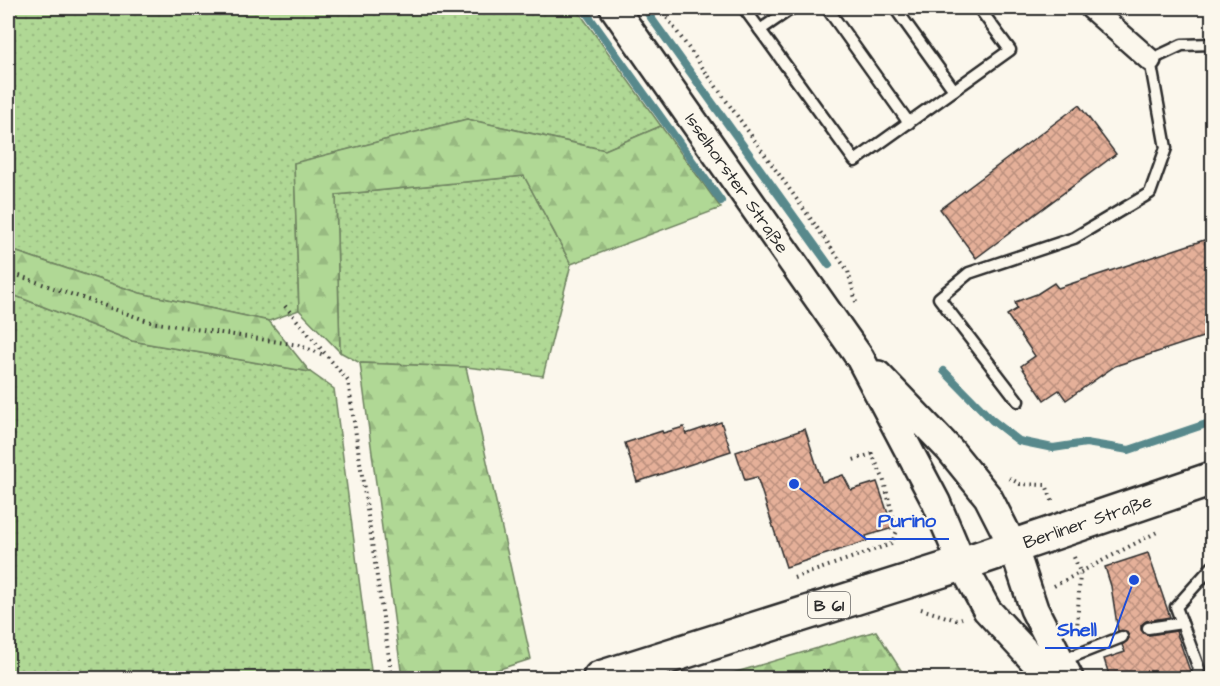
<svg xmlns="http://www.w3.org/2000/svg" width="1220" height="686" viewBox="0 0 1220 686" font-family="'Architects Daughter',sans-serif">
<defs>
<pattern id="grass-dots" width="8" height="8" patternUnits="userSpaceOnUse" patternTransform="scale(1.5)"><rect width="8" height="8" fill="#b0d895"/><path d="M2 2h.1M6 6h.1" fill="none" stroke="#98ba81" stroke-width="1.8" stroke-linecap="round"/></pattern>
<pattern id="forest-firs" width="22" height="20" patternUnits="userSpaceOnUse" patternTransform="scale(1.5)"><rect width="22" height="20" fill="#b0d895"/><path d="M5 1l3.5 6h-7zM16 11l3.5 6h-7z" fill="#98ba81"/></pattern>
<pattern id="building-cross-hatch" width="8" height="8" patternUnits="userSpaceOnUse" patternTransform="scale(1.5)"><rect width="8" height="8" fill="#e5b099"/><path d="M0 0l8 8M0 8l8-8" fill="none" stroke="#ba8f7d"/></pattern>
</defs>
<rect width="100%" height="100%" fill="#fbf7ec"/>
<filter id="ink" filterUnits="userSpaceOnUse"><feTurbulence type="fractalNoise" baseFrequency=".0167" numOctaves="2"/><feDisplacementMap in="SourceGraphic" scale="12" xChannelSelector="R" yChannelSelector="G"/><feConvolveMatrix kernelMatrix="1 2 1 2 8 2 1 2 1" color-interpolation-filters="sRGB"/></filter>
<g filter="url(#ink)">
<g fill="url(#grass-dots)" stroke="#6e8260" stroke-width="1.5">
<polygon points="8,8 576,8 661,126 605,150 467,119 294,163 299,310 269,321 140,293 8,249"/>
<polygon points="524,176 571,264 543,376 466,367 360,363 340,352 336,195"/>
<polygon points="8,293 132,341 310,372 334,389 372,678 8,678"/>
</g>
<g fill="url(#forest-firs)" stroke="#6e8260" stroke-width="1.5">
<polygon points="467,119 605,150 661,126 721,208 571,264 524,176 336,195 340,352 299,310 294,163"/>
<polygon points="8,249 140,293 269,321 310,372 132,341 8,293"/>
<polygon points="360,363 466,367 531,659 472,678 402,678"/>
<polygon points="876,631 906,678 716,678"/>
</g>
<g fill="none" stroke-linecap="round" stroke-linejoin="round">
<g stroke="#58898c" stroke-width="8">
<polyline points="583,8 721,201"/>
<polyline points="644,8 829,265"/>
<polyline points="944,371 992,420 1019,441 1053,448 1086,443 1129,450 1212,422"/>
</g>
</g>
<g fill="url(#building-cross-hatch)" stroke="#2b2b2b" stroke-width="1.5">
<polygon points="1079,105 1116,154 976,258 940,209"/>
<polygon points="1204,240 1212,265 1212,334 1115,366 1066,400 1059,390 1044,400 1021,366 1035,356 1007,315 1017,309 1015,302 1037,294 1054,283 1058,288"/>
<polygon points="721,422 731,451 637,482 625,443 662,431 663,433 684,427 686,434"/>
<polygon points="805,429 822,482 843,475 851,490 877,482 893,528 866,536 867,541 786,567 757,477 745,480 736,452"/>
<polygon points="1148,553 1170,617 1146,621 1141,625 1141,630 1149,635 1176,631 1190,671 1173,678 1110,678 1104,659 1125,652 1122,645 1129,638 1126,631 1118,631 1111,586 1105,567"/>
</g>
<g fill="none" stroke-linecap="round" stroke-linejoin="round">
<g stroke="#2b2b2b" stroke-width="15">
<g id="service">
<polyline points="744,8 760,30"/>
<polyline points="792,8 760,30 855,161 1010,50 979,8"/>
<polyline points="827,8 909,123"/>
<polyline points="895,8 954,90"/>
<polyline points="1018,401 939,298 969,273 1074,238 1150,193 1166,148 1150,60 1182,45 1212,44"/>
<polyline points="1148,628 1182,623"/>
<polyline points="1061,661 1122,637"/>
<polyline points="1196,678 1199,669 1176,607 1212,567"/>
</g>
</g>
<g stroke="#2b2b2b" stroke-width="26">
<polyline id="minor" points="1091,8 1150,60"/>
</g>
<g stroke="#2b2b2b" stroke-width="32">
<g id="tertiary">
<path id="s1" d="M614,8l246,350 76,144 26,62 25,46 63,68"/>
<polyline points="878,375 950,450 988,497 1013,546 1034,609 1069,678"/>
</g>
</g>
<g stroke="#2b2b2b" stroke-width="38">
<g id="primary">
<path id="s2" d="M600,678l362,-114 250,-85"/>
</g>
</g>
<g stroke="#2b2b2b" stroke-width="4" stroke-dasharray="1.5 4.5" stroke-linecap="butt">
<polyline points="660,8 848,271 856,302"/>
<polyline points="8,272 151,322 298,345 324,355"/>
<polyline points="285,306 348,381 392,678"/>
<polyline points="1009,478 1020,484 1046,485 1053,503"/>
<polyline points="1074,557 1080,572 1077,630"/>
<polyline points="794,578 891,544 897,531 883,478 872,454 850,461"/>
<polyline points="1054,586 1159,531"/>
<polyline points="921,609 956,620 962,618"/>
</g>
<use href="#service" stroke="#fbf7ec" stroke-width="10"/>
<use href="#minor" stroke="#fbf7ec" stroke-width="21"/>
<use href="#tertiary" stroke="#fbf7ec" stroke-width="27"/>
<use href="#primary" stroke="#fbf7ec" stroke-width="33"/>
</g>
</g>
<g text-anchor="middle" stroke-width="4.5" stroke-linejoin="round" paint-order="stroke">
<rect fill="#fbf7ec" stroke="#696865" stroke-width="1.5" x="808" y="592" width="42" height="26" rx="4.5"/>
<g font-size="16" font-weight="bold" fill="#2b2b2b">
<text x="829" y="611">B 61</text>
</g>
<g font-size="18" fill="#2b2b2b" stroke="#fbf7ec">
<text dy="6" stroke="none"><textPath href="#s1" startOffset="214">Isselhorster Straße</textPath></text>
<text dy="6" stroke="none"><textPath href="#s2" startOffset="512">Berliner Straße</textPath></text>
</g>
</g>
<path fill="none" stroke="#1d4ed8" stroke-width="2" d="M794 484L866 539H949M1134 580L1109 648H1045"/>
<g fill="#1d4ed8" stroke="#fbf7ec" stroke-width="2">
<circle cx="794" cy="484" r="6"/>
<circle cx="1134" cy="580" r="6"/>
</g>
<g font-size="20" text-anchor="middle" font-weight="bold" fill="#1d4ed8" stroke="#fbf7ec" stroke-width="4.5" stroke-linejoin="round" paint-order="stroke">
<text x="907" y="527">Purino</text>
<text x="1077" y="636">Shell</text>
</g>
<rect width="1220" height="686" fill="none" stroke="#fbf7ec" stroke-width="30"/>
<rect x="15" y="15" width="1190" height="656" fill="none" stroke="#2b2b2b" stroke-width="2" filter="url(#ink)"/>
</svg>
